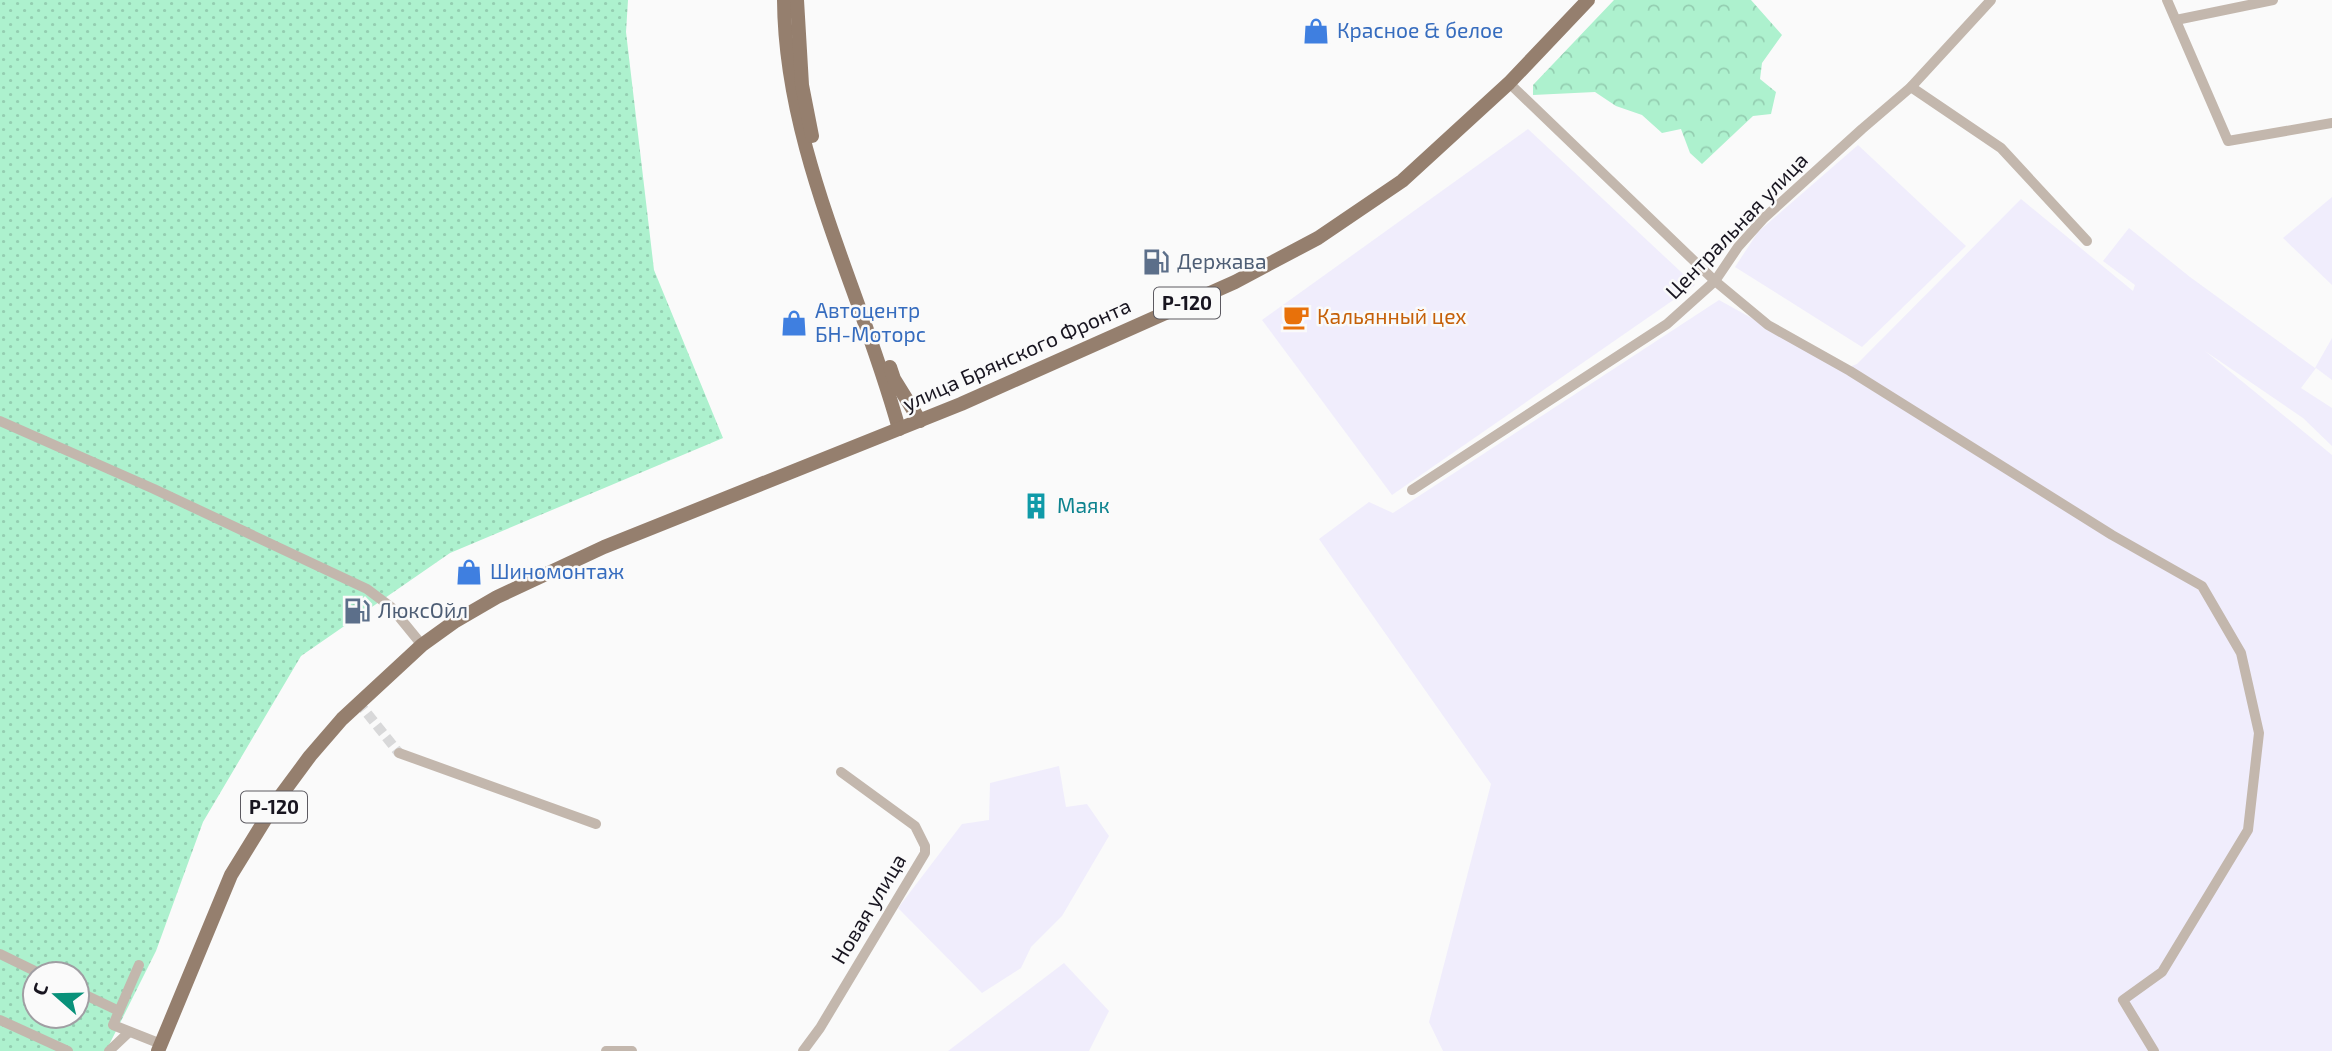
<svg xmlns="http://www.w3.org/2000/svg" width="2332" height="1051" viewBox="0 0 2332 1051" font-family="'Exo 2',sans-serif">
<defs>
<pattern id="forest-crowns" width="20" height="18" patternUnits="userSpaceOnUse" patternTransform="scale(1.75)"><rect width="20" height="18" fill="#adf1ce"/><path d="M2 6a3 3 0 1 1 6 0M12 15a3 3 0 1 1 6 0" fill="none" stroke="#94ceb1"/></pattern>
<pattern id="garden-dots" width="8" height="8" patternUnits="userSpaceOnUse" patternTransform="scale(1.75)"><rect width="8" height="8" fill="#adf1ce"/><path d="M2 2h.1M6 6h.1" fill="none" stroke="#94ceb1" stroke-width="1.8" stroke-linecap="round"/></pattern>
</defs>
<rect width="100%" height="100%" fill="#fafafa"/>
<g fill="#f0edfc">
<polygon points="1528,129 1695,285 1392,495 1262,320"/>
<polygon points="1858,145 1966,246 1862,347 1735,267 1758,232"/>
<polygon points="2332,197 2332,285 2283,238"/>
<polygon points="2021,199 2133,291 2135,285 2103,261 2129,228 2190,277 2315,368 2332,338 2332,380 2316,368 2301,388 2332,408 2332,446 2303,418 2205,351 2332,455 2332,1051 1443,1051 1429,1022 1491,784 1319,539 1369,502 1393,513 1719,300 1844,369 1857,364"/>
<polygon points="1059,766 1066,807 1087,804 1109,836 1062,916 1031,947 1021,968 982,993 898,908 962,824 989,820 990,783"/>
<polygon points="1064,963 1109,1011 1089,1051 948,1051"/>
</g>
<polygon fill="url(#forest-crowns)" points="1614,0 1751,0 1782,35 1762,63 1760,79 1776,92 1771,114 1753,116 1702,164 1690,153 1681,129 1662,133 1642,115 1616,106 1595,92 1533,95 1533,85"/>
<path fill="url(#garden-dots)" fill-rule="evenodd" d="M0,0h628l-2,32 28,238 69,168 -273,115 -149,103 -98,166 -47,129 -50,100h-106zM35,974h42v42h-42z"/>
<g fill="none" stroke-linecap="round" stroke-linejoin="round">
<polyline stroke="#d8d8d9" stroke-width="10" stroke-dasharray="10 5" stroke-linecap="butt" points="358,702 399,753"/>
<g stroke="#c3b7ad" stroke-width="10">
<polyline points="2167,0 2228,141 2332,123"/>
<polyline points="2176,20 2273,0"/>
<polyline points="1509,83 1715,281 1768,325 1850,371 2112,535 2202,586 2241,653 2259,733 2248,830 2162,972 2123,1000 2154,1051"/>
<polyline points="1911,87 2001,148 2087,241"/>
<polyline points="0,421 154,489 367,589 391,607 422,645"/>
<polyline points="1412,490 1667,324 1715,281 1738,247 1764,218 1862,129 1911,87 1991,0"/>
<polyline points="399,753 596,824"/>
<polyline points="0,954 41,974"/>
<polyline points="139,965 113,1025 161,1044"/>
<polyline points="77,991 119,1011"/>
<polyline points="0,1020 68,1051"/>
<polyline points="109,1051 129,1032"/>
<polyline points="606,1051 632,1051"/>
<polyline points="803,1051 820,1028 925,853 925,846 915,826 841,772"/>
</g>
<g stroke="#957f6e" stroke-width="14">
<path d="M784,0c1,150 76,287 115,429"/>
<polyline points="797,0 802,85 812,136"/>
<polyline points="890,367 894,379 920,421"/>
<polyline points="158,1051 231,875 276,802 310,756 342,719 422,645 454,622 497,597 604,547 961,404 1235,282 1318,238 1402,181 1509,83 1588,0"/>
</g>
</g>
<defs>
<g id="shop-bare" transform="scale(2.1)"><path d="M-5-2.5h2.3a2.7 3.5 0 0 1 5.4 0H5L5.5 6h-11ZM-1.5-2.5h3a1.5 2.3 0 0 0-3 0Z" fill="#3f7fe0" stroke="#fafafa" stroke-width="2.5" paint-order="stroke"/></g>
<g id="fuel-bare" transform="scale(2.1)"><path d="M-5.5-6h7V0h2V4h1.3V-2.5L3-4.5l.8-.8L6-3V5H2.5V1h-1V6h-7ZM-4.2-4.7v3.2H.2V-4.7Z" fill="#5c6f8a" stroke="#fafafa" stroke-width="2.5" paint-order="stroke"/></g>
<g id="cafe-bare" transform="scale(2.1)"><path d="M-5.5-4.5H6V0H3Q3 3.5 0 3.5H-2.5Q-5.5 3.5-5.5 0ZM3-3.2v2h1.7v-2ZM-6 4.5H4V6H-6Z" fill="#e8710a" stroke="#fafafa" stroke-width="2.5" paint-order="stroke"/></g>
<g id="building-bare" transform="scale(2.1)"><path d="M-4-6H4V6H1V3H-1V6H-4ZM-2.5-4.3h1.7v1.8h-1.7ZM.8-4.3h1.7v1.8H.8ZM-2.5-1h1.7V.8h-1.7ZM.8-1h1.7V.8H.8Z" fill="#0f9aa8" stroke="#fafafa" stroke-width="2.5" paint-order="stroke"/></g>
</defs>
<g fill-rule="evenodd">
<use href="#shop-bare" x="1316" y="31"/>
<use href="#fuel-bare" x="1156" y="262"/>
<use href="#cafe-bare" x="1296" y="317"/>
<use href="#shop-bare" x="794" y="323"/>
<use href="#building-bare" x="1036" y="506"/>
<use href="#shop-bare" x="469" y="572"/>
<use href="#fuel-bare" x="357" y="611"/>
</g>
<g text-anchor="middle" stroke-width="5" stroke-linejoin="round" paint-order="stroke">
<g fill="#fafafa" stroke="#5c5a61" stroke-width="2">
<rect x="1154" y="287.5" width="66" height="31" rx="5"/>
<rect x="241" y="791.5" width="66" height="31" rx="5"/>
</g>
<g font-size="19" font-weight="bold" fill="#181520">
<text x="1187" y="310">Р-120</text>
<text x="274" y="814">Р-120</text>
</g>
<g font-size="21" fill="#366cbe" stroke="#fafafa" text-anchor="start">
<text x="1337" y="38">Красное &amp; белое</text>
<text x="815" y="318">Автоцентр<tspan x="815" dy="24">БН-Моторс</tspan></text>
<text x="490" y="579">Шиномонтаж</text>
</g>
<g font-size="21" fill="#181520" stroke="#fafafa">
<text transform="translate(1737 226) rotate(-46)" y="7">Центральная улица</text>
<text transform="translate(1017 355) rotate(-24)" y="7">улица Брянского Фронта</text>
<text transform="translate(869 909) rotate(-59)" y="7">Новая улица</text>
</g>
<g font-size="21" fill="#4e5e75" stroke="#fafafa" text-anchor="start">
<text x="1177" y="269">Держава</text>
<text x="378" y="618">ЛюксОйл</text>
</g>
<g font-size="21" fill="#c56008" stroke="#fafafa" text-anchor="start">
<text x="1317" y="324">Кальянный цех</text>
</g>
<g font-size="21" fill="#0d838f" stroke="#fafafa" text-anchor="start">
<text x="1057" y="513">Маяк</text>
</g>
</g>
<g transform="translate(56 995) rotate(290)"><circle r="33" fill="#fafafa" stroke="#a09ea3" stroke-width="2"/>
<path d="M0-5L12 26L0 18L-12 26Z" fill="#08917a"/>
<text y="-10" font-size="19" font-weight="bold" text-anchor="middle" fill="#181520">С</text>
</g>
</svg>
